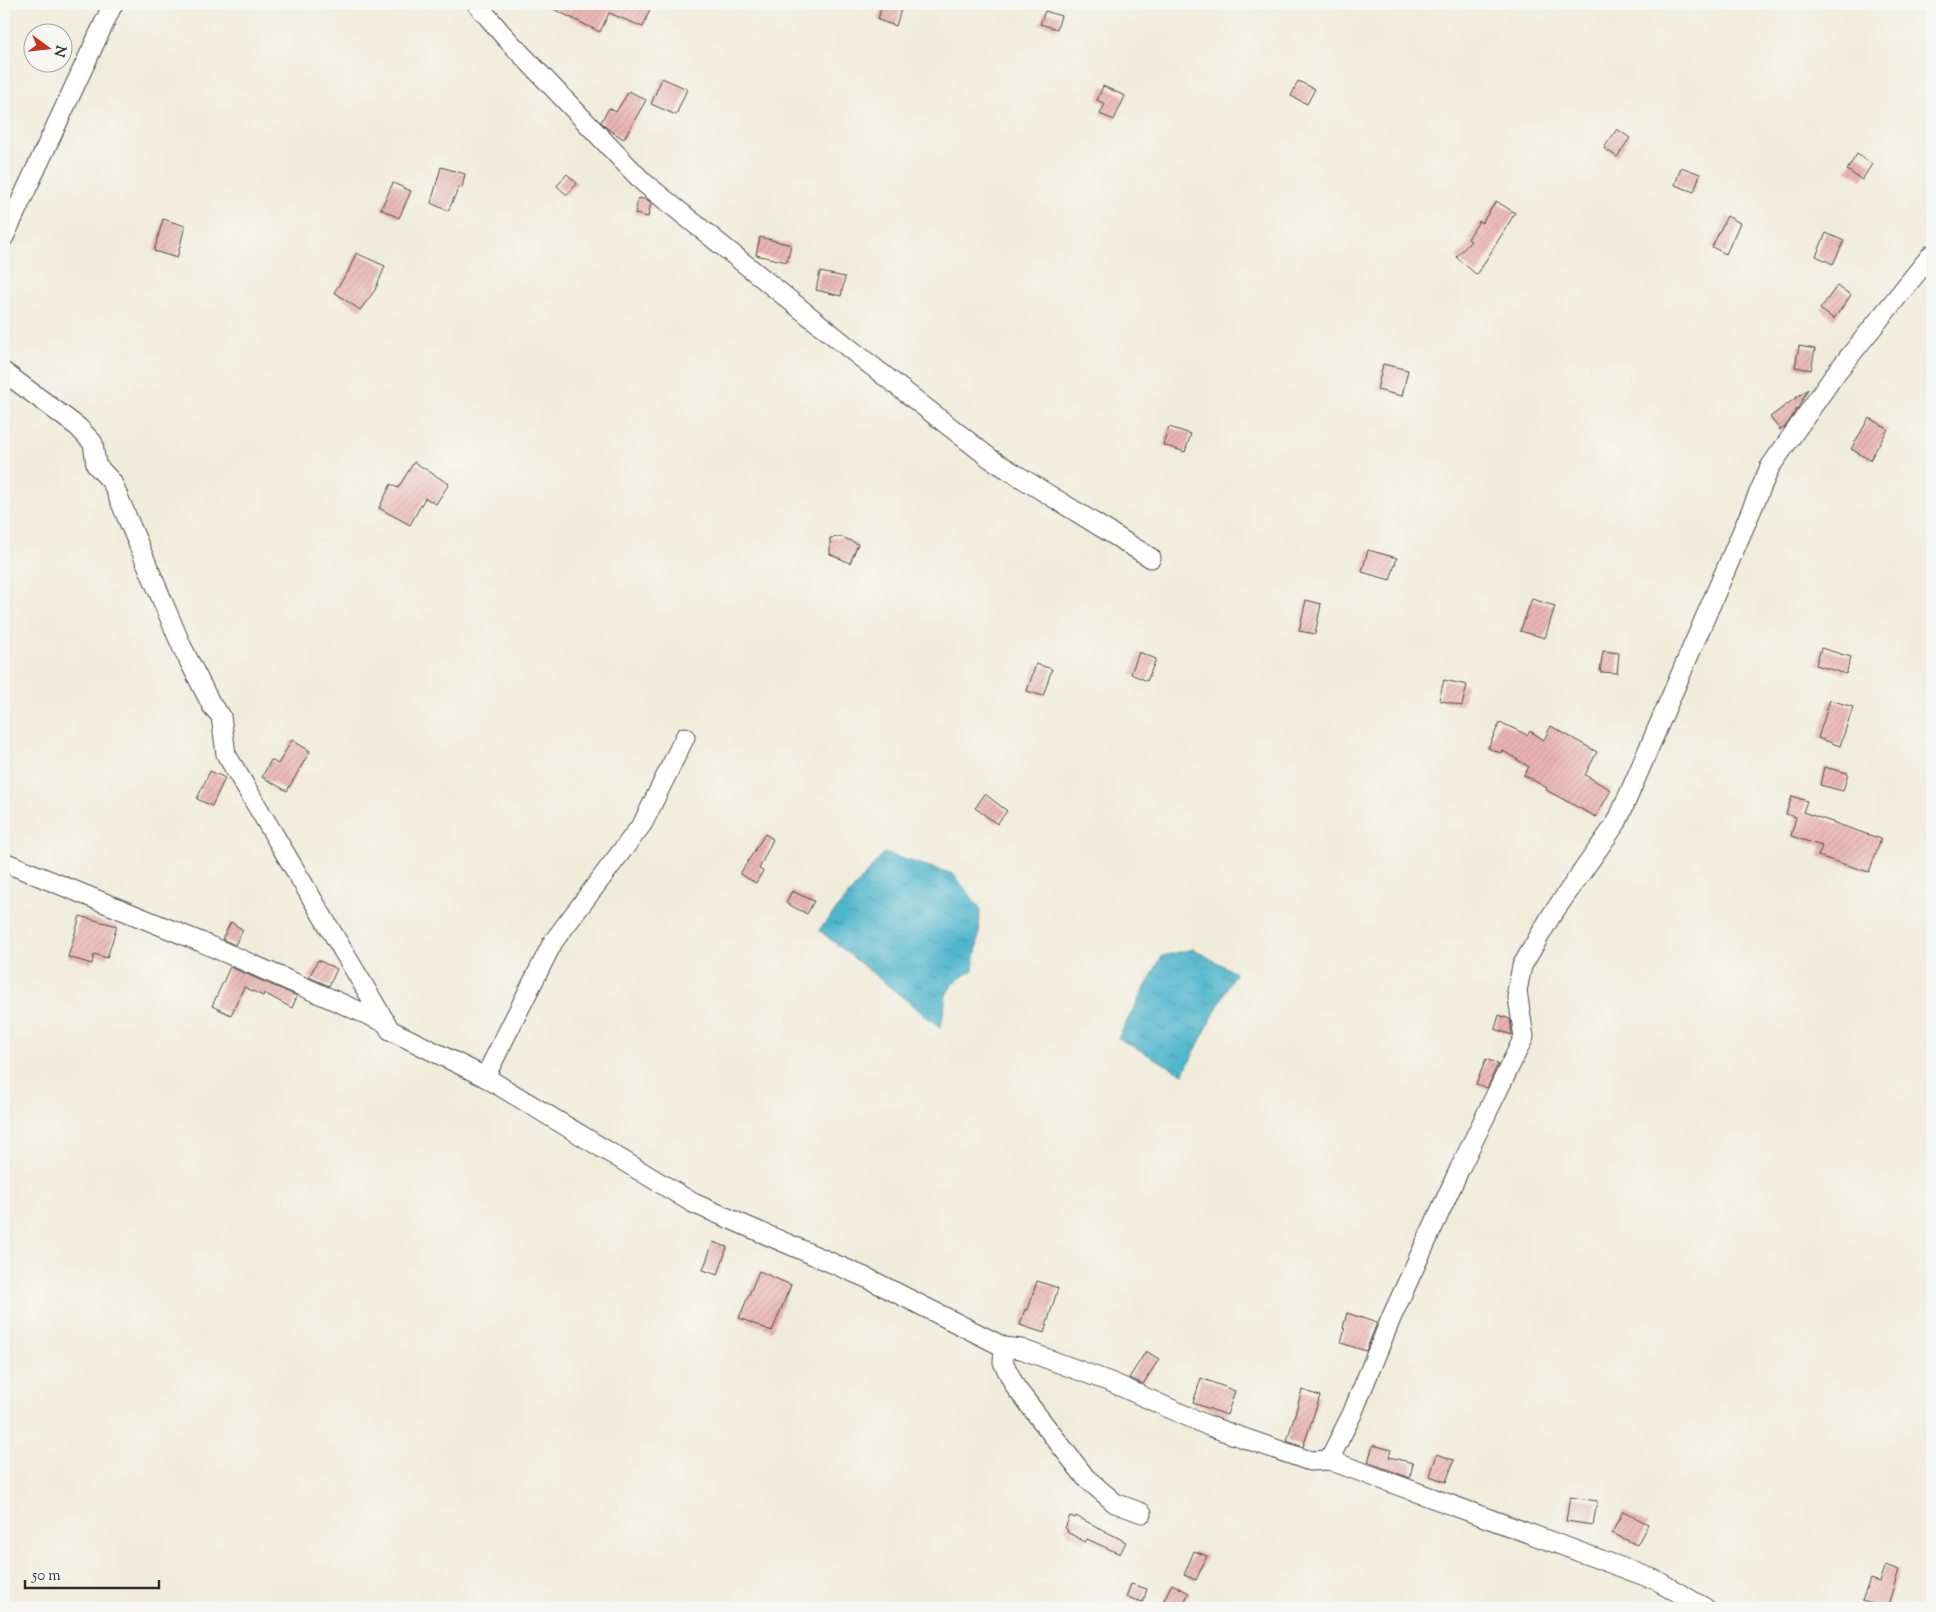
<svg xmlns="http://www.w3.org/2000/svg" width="1936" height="1612" viewBox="0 0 1936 1612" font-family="'Sorts Mill Goudy',serif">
<defs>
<pattern id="water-ripples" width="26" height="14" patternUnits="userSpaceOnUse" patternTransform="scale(1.25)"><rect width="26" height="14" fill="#4eb5cc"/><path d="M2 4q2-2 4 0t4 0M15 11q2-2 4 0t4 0" fill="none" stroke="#4193a6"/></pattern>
<pattern id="building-hatch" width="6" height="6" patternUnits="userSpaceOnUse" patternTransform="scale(1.25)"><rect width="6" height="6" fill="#eab4b1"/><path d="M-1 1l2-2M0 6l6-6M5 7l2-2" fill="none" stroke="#c99b98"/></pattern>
</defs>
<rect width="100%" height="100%" fill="#f6f6f2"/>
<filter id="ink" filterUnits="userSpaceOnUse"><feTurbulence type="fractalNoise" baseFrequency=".02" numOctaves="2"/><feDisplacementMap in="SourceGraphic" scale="10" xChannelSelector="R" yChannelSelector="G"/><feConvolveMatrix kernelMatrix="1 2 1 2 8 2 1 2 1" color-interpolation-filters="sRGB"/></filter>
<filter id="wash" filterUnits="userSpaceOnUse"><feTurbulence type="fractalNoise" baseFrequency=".0096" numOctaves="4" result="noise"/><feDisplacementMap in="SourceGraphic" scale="20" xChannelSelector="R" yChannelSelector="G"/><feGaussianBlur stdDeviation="1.12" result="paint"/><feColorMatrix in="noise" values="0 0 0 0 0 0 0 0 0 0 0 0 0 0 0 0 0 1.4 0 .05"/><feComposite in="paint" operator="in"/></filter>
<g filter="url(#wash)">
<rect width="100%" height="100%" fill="#f0ecda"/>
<g fill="url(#water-ripples)" stroke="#3c707c">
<polygon points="884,853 953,874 980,908 979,935 973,970 953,983 946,995 941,1028 819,930"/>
<polygon points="1194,949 1235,973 1183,1074 1118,1038 1162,956"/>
</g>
<g id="blocks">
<g fill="url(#building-hatch)">
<polygon points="543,4 652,4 643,27 609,13 600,32"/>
<polygon points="882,4 901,9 896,26 878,20"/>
<polygon points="1045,11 1061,16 1057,29 1040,24"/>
<polygon points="662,78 687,89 676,115 651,104"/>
<polygon points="1298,81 1315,89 1307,104 1291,96"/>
<polygon points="1103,86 1125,96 1114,120 1100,114 1105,104 1097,100"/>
<polygon points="629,91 646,100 624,139 609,130 601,122 609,108 616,112"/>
<polygon points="1617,129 1630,138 1617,157 1604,148"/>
<polygon points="1857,154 1872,164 1862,180 1847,170"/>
<polygon points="441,167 465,174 462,188 459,187 448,211 431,203"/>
<polygon points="1681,167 1700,174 1694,192 1675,185"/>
<polygon points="567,174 577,183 567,195 557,186"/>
<polygon points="393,183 411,191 399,218 381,209"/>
<polygon points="638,198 648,200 651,203 648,217 635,214"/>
<polygon points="1496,201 1515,213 1477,275 1456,257 1471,241 1468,239 1479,221 1482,223"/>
<polygon points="1727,216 1740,223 1726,254 1712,247"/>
<polygon points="163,219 185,226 177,258 154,251"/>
<polygon points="1826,233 1844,241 1833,264 1816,256"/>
<polygon points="760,237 791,245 787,262 756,255"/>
<polygon points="356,253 385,266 375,290 360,310 334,292 348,272"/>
<polygon points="820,272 845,277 841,296 816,290"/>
<polygon points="1837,286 1851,295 1834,319 1820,309"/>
<polygon points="1799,346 1815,349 1811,370 1795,367"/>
<polygon points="1383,364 1408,370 1402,396 1377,390"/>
<polygon points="1808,389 1799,406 1785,427 1780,430 1770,417"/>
<polygon points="1869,418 1888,429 1870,460 1851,449"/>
<polygon points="1169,427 1191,434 1185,452 1163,445"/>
<polygon points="414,462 449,484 436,504 425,498 410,525 379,508 391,484 398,488"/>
<polygon points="842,537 858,544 850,563 830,554 830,538"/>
<polygon points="1368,550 1397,558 1390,580 1362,572"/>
<polygon points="1532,599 1555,606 1545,638 1520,631"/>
<polygon points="1306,600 1321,604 1315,634 1299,631"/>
<polygon points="1821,648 1851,657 1846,674 1816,665"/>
<polygon points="1603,651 1619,653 1617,673 1600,672"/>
<polygon points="1139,652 1156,659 1147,681 1131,674"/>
<polygon points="1036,664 1052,669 1043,696 1027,691"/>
<polygon points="1444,680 1467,685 1462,706 1439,700"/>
<polygon points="1830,700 1853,707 1840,746 1818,738"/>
<polygon points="1500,722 1527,735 1530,731 1544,740 1551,726 1597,752 1585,775 1611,790 1596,817 1546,790 1547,788 1524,775 1529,767 1502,750 1501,753 1488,748"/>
<polygon points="292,740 310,751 287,791 262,777 271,760 278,764"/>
<polygon points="1824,767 1848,773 1843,791 1820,785"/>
<polygon points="210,771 225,778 212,806 197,799"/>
<polygon points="985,794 1007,811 997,824 975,808"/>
<polygon points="1792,796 1807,801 1803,812 1881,839 1869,872 1818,856 1822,846 1791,836 1796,817 1786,814"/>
<polygon points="765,834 773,839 759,869 763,871 756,883 740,874"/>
<polygon points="792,891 814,901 807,914 786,903"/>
<polygon points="80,916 117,926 107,958 94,954 92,964 68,957"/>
<polygon points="231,922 243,930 235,945 222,939"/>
<polygon points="318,960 337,969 329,986 309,977"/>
<polygon points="230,967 297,996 292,1008 264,993 263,996 244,987 231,1015 212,1006"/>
<polygon points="1499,1015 1510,1019 1512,1035 1495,1029"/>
<polygon points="1486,1059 1498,1064 1487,1088 1476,1084"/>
<polygon points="713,1242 727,1247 718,1275 703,1270"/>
<polygon points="759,1271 791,1285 772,1331 739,1318"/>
<polygon points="1037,1281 1058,1288 1044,1333 1020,1325 1025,1309 1028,1310"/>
<polygon points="1347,1313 1377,1323 1366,1351 1341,1343 1345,1329 1343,1328"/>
<polygon points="1146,1351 1159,1359 1143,1384 1129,1378"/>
<polygon points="1201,1378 1235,1391 1227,1415 1193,1403"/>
<polygon points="1302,1390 1320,1396 1303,1447 1287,1441"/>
<polygon points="1373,1445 1391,1450 1389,1457 1413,1463 1410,1478 1368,1462"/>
<polygon points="1437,1454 1454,1460 1446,1482 1430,1476"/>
<polygon points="1570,1497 1597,1501 1593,1525 1566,1521"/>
<polygon points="1623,1511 1648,1524 1637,1545 1612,1533"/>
<polygon points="1070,1516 1075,1518 1076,1516 1126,1542 1120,1554 1087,1539 1085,1542 1067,1532 1068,1530 1065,1528"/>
<polygon points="1194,1551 1207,1556 1196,1580 1184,1575"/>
<polygon points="1885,1565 1899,1570 1887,1608 1862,1601 1870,1579 1879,1582"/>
<polygon points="1131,1584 1147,1589 1143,1602 1126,1597"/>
<polygon points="1172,1584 1189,1593 1181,1608 1169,1608 1162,1604"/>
</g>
</g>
</g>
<g filter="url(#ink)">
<use href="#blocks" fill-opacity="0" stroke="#494845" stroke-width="1"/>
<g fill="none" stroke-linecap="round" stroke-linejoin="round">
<g stroke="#494845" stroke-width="21">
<g id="minor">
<polyline points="477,4 503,35 643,182 854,352 991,459 1151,558"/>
<polyline points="4,237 113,4"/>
<polyline points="4,372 78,427 93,443 96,465 112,482 182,647 212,706 221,716 226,754 386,1023"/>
<polyline points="4,862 201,942 386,1023 390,1030 485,1077 693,1203 869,1279 1004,1347 1021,1349 1113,1383 1209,1426 1310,1461 1329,1460 1656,1580 1705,1608"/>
<polyline points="485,1077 553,942 643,823 685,737"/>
<polyline points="1004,1347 1003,1362 1016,1388 1086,1478 1115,1503 1142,1513"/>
<polyline points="1329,1460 1352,1414 1392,1316 1460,1168 1524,1037 1517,991 1522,966 1551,916 1617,822 1770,467 1836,373 1932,254"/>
</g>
</g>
<use href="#minor" stroke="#fff" stroke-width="19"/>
</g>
</g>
<rect width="1936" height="1612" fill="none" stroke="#f6f6f2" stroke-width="20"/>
<g transform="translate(48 48) rotate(105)"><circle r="24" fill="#f6f6f2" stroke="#a5a5a2"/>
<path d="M0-4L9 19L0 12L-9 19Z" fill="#c8321e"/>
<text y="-8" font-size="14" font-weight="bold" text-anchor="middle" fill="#2b2b2b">N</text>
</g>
<path d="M25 1580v8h134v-8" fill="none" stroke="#2b2b2b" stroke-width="2.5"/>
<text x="32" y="1580" font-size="15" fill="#2b2b2b" stroke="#f6f6f2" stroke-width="4" paint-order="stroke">50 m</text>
</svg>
